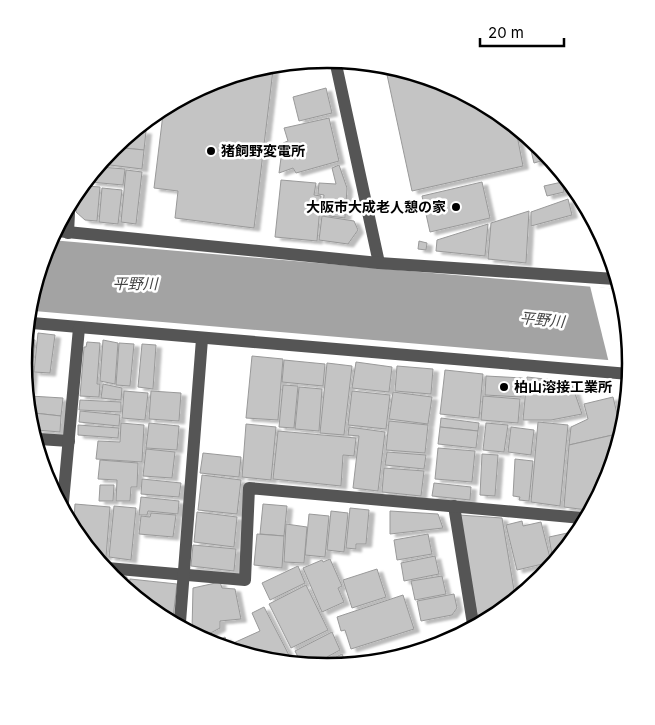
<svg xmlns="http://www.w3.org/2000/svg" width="655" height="725" viewBox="0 0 655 725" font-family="Inter,'Noto Sans JP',sans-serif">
<defs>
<filter id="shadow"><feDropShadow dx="5.5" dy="3" stdDeviation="1" flood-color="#0004"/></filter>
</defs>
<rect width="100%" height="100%" fill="#fff"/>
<polygon fill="#a3a3a3" points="51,240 617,289 631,362 34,311 47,246"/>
<polygon fill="#fff" points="590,286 617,289 631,365 609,363"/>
<g fill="#c4c4c4" stroke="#999" filter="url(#shadow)">
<polygon points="273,70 254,228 175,218 178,191 154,188 163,114 212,82"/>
<polygon points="386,70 444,82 516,130 523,166 412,191"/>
<polygon points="326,88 332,113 299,121 293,97"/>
<polygon points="329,118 339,161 296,173 293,168 279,173 283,143 288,141 284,128"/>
<polygon points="138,131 146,131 144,150 114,147"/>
<polygon points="528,138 542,148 548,159 534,163"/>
<polygon points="114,147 144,150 142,169 102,164"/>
<polygon points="339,165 347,188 345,218 322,215 324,195 318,194 319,183 336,184 332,168"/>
<polygon points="100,167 125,169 123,185 90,182"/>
<polygon points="126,170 142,172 136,224 121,222"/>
<polygon points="281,180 316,183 314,195 321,196 317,241 275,237"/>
<polygon points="482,182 490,218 430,232 422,196"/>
<polygon points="562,182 564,192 547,196 544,186"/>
<polygon points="87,186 100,187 97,221 85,220 76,212 77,202"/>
<polygon points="102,188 122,190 118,224 99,222"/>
<polygon points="568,199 572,215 531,226 531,212"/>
<polygon points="529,211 526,263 488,259 491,223"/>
<polygon points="322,216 354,221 358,230 348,244 319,240"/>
<polygon points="488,224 485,256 436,251 437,240"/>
<polygon points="419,241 427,243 426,250 418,249"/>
<polygon points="38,333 55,335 50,373 34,372"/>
<polygon points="28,339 35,340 30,392 24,362"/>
<polygon points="103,340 118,343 115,384 100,381"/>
<polygon points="87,342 100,343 97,384 100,384 99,397 80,396 84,347 86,347"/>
<polygon points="119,343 134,344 130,386 116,385"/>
<polygon points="142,344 156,345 153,389 138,387"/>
<polygon points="252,356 283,359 278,420 246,418"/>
<polygon points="284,360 325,364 323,386 282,382"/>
<polygon points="356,362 392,367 389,392 352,388"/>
<polygon points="327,363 352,366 344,435 320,433"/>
<polygon points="397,366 433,369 431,394 395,391"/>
<polygon points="445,370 483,374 479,418 440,414"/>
<polygon points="486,376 523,378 521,397 485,395"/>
<polygon points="527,377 571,382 582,414 551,420 523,420"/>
<polygon points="103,384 122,388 121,400 101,398"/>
<polygon points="283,385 298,386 294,428 279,427"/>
<polygon points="299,387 322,389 319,431 295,429"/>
<polygon points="124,391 148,393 145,420 122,418"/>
<polygon points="151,391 181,393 179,421 149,419"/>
<polygon points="352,391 390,395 386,429 348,425"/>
<polygon points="393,392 432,397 428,424 389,419"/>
<polygon points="30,396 63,398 61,416 34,413"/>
<polygon points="483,396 520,399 518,423 481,420"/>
<polygon points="613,397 619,422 617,434 569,445 571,427 588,419 584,404"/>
<polygon points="80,400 121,402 121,412 79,410"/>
<polygon points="80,411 120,415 119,426 79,422"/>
<polygon points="34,413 61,416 60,432 37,430"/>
<polygon points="441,418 479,423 478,431 440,427"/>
<polygon points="389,421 428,425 425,453 386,450"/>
<polygon points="538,422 568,425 560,506 531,502"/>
<polygon points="121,423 144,425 142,462 96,459 98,441 120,442"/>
<polygon points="149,423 179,426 177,450 146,448"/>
<polygon points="486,423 508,425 504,452 483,450"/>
<polygon points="246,424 276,427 271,480 242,477"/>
<polygon points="78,425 119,428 118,438 78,435"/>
<polygon points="349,427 385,432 378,491 353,488 359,436 348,435"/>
<polygon points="440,427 478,431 476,448 438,444"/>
<polygon points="511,427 534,430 531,455 508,452"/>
<polygon points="278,431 356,438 354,456 343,455 341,486 273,479"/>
<polygon points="617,434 608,479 587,510 564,507 569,445"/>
<polygon points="438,448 475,451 472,482 435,479"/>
<polygon points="146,449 175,452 172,478 143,476"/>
<polygon points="387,452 426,455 424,469 385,465"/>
<polygon points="203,453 241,457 239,477 200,473"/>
<polygon points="482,454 498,455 495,496 480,495"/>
<polygon points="515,459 533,461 529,501 519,500 520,497 513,496"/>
<polygon points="100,460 138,463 137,487 131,487 130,501 116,501 117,480 98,479"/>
<polygon points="384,468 424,471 421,496 382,492"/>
<polygon points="202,475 241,480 237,514 198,510"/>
<polygon points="142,479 181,483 179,497 141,494"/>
<polygon points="434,483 471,487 470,500 432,496"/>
<polygon points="100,485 114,485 113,501 99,501"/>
<polygon points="141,497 179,501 178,514 148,511 147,515 139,515"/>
<polygon points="75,504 110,507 106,557 99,556 74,519"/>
<polygon points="263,504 287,506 284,536 260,534"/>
<polygon points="114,506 136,508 131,560 109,557"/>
<polygon points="350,508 369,510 366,544 356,544 356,549 346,548"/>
<polygon points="331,511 348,513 344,552 327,550"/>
<polygon points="390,511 438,514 443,528 390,534"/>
<polygon points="197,512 237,517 234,547 194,542"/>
<polygon points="151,513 176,515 173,537 139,534 141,516 150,517"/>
<polygon points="309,514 329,516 325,557 305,555"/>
<polygon points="459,515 502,518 515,596 488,613 477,615"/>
<polygon points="522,521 523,526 541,522 551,562 517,570 506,525"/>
<polygon points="286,524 307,527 304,563 284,562"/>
<polygon points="572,532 553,561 549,537"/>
<polygon points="257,534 284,536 282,568 254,565"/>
<polygon points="428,534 432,554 397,560 394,540"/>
<polygon points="193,545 236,549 234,571 191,566"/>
<polygon points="435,556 439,574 404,581 401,563"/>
<polygon points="330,559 342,586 338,588 344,602 322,612 303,568 322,560 323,562"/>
<polygon points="298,566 305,583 270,600 262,583"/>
<polygon points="377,569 386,597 352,608 343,580"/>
<polygon points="111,576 127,577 126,586 113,577"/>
<polygon points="442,576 446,594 415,600 411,581"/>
<polygon points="130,579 177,584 173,618 129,588"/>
<polygon points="220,582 222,588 235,589 241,619 220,621 220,628 203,637 192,630 193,588"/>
<polygon points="306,585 328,630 291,648 269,604"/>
<polygon points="454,594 457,608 452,615 421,621 417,601"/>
<polygon points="403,595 414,629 351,649 345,630 341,631 337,617"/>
<polygon points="264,607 291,659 230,647 229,645 260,631 252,613"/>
<polygon points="332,632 340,650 314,664 300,661 295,651"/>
<polygon points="225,637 228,646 213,643"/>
<polygon points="447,641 443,643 420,648 420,646"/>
<polygon points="342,654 346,663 327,666 320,665"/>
</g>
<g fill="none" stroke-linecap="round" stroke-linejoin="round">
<g stroke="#555" stroke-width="12">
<polyline points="335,60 379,263"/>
<polyline points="57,231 379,263 615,279"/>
<polyline points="68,233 69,213"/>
<polyline points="32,323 629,374"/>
<polyline points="39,439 69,441"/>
<polyline points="63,502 79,328"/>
<polyline points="454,506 473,624"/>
<polyline points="107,568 245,580 249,488 582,518"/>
<polyline points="180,622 202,339"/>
</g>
</g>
<g fill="#000" stroke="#fff" stroke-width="2">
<circle cx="211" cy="151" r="5"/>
<circle cx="456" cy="207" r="5"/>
<circle cx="504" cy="387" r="5"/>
</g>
<g text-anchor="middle" stroke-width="5" stroke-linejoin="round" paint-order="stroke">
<g font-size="14" font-weight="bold" fill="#000" stroke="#fff" text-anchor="start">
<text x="221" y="156">猪飼野変電所</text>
<text x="446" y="212" text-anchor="end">大阪市大成老人憩の家</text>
<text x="514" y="392">柏山溶接工業所</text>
</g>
<g font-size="15" font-style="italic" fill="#444" stroke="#fff">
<text x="135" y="289">平野川</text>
<text transform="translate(542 320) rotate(5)" y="5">平野川</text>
</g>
</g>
<path d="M0 0H655V725H0ZM32 363a295 295 0 1 1 590 0a295 295 0 1 1-590 0Z" fill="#fff" fill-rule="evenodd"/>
<path fill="none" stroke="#000" stroke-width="2.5" d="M32 363a295 295 0 1 1 590 0a295 295 0 1 1-590 0Z"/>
<path d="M480 38v8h84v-8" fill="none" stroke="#000000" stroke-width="2.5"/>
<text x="488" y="38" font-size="15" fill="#000000" stroke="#ffffff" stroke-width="4" paint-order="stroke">20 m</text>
</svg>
